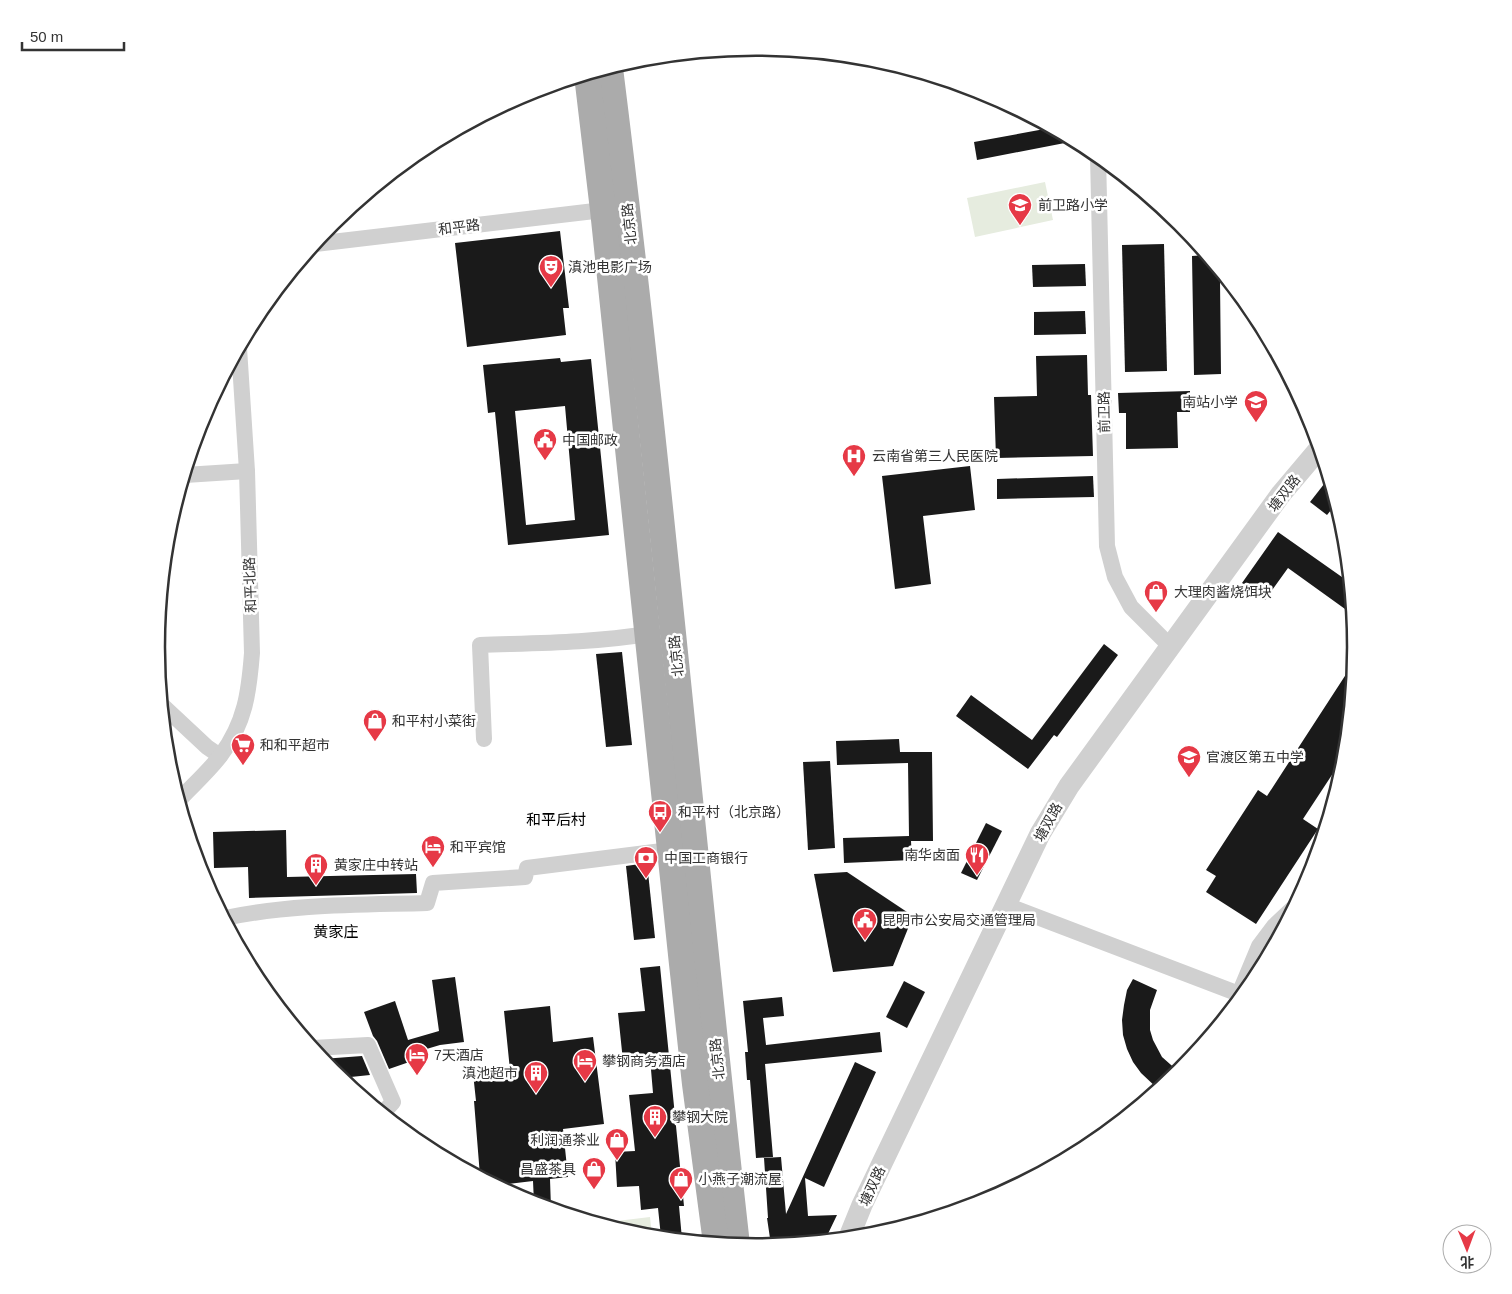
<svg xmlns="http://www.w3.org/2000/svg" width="1512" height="1294" viewBox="0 0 1512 1294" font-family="Arial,'Noto Sans SC',sans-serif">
<rect width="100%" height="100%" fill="#fff"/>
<g fill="#e6ecdf">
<polygon points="1045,182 1053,220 975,237 967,198"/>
<polygon points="650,1217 652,1236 639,1235 600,1223"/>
</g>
<g fill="#1a1a1a" fill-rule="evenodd">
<polygon points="1050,128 1075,141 977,160 974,142"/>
<polygon points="560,231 569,308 563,308 566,335 467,347 455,243"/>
<polygon points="1164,244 1167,371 1125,372 1122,245"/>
<polygon points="1206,255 1226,279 1220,280 1221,374 1194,375 1192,256"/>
<polygon points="1085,264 1086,286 1033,287 1032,265"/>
<polygon points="1085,311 1086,334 1034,335 1034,312"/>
<polygon points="1087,355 1088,395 1091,395 1093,456 996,458 994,397 1037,396 1036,356"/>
<path d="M560,358l1,4 30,-3 18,176 -101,10 -13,-133 -7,1 -5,-48zM565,406l10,114 -49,5 -11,-114z"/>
<polygon points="1190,391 1190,412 1177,412 1178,448 1126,449 1126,413 1119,413 1118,393"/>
<polygon points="970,466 975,510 923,516 931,584 895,589 882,476"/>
<polygon points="1093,476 1094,497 997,499 997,479"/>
<polygon points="1328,479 1336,504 1327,515 1310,502"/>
<polygon points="1278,532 1349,582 1352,614 1288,568 1265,600 1242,583"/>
<polygon points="1104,644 1118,655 1057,737 1054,735 1028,769 956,716 971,695 1032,740"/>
<polygon points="622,652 632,745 606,747 596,654"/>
<polygon points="1354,662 1345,755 1303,819 1318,829 1256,924 1206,892 1216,876 1206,870 1258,790 1267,796"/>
<polygon points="899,739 900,752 932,752 933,841 911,841 912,860 844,863 843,838 909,836 908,763 837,765 836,741"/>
<polygon points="830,761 835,848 808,850 803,762"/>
<polygon points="986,823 1002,831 977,880 961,873"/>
<polygon points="286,830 287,877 416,874 417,893 249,898 248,867 214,868 213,832"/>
<polygon points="647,863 655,938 634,940 626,866"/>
<polygon points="847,872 913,916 893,966 833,972 814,874"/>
<polygon points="660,966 684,1206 679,1206 682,1239 661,1237 658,1208 641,1210 639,1186 617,1187 615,1152 635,1151 629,1095 653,1093 650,1058 623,1061 618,1013 645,1011 640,968"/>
<polygon points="455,977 464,1042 440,1045 413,1053 415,1060 389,1069 377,1041 373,1036 364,1012 395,1001 408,1040 439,1031 432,980"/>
<polygon points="1133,979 1157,990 1150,1010 1150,1030 1153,1040 1162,1057 1179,1072 1158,1089 1141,1073 1133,1062 1127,1049 1123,1035 1122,1020 1124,1005 1127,990"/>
<polygon points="904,981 925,992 907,1028 886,1017"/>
<polygon points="782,997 784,1016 763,1018 766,1045 880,1032 882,1052 765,1064 773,1157 756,1158 750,1080 747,1080 745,1052 748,1052 743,1001"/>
<polygon points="550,1006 553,1042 593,1037 604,1124 563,1129 568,1177 550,1179 551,1208 534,1203 533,1181 507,1184 508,1191 480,1176 474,1101 476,1101 473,1073 510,1070 504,1011"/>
<polygon points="362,1056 370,1075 341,1078 332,1071 322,1059"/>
<polygon points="855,1062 876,1072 824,1187 805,1178 808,1216 837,1215 825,1240 771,1245 767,1218 768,1218 764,1158 781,1157 786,1214"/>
</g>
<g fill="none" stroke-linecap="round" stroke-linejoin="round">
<g stroke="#d0d0d0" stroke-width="16">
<polyline points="1098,156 1107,546 1115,577 1131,607 1170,646"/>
<polyline points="315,244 603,210"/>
<polyline points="185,475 247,471"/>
<polyline points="162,705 207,747 220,756"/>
<path d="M484,739l-4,-94c56,-2 112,-2 167,-11"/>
<path d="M179,800c14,-15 30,-29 42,-45 24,-32 28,-63 31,-102l-5,-182 -8,-123"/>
<polyline points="1006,905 1239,994 1259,946 1274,926 1292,909"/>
<path d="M225,918c66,-14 135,-13 202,-15l6,-20 92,-6 2,-9 143,-18"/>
<polyline points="313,1048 368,1045 393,1102 383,1113"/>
</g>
<polyline stroke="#d0d0d0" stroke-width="21" points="849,1237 862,1205 1040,834 1069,786 1281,494 1319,449"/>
<g stroke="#ababab" stroke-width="26">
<path d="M610,68c49,391 83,785 127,1177"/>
<polyline points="587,75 603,210 682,964 695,1084 716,1243"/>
</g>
</g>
<defs>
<g id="school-pin" transform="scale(1.25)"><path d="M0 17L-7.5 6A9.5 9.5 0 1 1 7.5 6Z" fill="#e63946" stroke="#fff"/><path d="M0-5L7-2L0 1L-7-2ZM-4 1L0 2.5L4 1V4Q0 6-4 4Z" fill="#fff"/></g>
<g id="theatre-pin" transform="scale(1.25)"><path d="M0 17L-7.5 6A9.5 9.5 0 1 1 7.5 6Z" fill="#e63946" stroke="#fff"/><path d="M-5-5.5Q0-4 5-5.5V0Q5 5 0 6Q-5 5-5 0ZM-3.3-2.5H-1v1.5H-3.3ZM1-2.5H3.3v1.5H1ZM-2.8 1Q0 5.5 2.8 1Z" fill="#fff"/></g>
<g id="civic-pin" transform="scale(1.25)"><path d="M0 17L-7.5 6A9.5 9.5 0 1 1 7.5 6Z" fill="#e63946" stroke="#fff"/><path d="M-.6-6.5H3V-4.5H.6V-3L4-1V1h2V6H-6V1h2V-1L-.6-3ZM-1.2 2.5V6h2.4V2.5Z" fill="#fff"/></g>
<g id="hospital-pin" transform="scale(1.25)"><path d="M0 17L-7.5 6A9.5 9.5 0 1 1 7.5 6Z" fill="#e63946" stroke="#fff"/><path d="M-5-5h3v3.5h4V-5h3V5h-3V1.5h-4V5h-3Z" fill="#fff"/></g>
<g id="shop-pin" transform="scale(1.25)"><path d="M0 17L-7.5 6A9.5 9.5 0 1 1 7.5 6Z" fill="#e63946" stroke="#fff"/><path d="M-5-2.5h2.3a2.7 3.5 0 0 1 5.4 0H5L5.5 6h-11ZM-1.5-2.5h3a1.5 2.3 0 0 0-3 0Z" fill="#fff"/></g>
<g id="supermarket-pin" transform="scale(1.25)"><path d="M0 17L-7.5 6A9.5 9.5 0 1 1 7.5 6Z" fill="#e63946" stroke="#fff"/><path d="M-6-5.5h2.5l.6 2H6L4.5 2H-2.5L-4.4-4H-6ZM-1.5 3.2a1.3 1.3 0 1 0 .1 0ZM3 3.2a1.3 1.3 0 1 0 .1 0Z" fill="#fff"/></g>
<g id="bus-pin" transform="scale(1.25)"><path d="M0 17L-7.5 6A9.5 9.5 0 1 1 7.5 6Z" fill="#e63946" stroke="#fff"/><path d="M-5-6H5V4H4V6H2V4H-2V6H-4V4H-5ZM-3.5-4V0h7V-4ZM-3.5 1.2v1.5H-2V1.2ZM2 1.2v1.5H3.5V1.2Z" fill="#fff"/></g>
<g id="hotel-pin" transform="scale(1.25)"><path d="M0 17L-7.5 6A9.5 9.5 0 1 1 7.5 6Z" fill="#e63946" stroke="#fff"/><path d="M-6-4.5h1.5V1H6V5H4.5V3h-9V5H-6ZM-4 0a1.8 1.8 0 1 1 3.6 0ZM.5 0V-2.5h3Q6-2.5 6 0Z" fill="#fff"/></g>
<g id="restaurant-pin" transform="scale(1.25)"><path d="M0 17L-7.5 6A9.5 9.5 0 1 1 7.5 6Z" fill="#e63946" stroke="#fff"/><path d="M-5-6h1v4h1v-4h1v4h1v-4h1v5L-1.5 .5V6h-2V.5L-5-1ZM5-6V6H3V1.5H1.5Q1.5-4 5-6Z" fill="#fff"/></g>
<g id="bank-pin" transform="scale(1.25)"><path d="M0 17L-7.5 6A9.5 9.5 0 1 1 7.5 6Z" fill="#e63946" stroke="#fff"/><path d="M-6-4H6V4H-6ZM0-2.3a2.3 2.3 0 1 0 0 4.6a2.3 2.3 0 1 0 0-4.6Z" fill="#fff"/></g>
<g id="building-pin" transform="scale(1.25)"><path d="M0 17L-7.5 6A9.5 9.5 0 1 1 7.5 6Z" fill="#e63946" stroke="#fff"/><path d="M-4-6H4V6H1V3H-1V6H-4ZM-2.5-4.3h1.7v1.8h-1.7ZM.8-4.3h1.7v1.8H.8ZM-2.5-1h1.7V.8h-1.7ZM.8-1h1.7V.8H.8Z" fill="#fff"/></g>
</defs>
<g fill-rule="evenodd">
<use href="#school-pin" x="1020" y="205"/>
<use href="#theatre-pin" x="551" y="267"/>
<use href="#school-pin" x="1256" y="402"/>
<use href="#civic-pin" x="545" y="440"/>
<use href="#hospital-pin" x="854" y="456"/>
<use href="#shop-pin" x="1156" y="592"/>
<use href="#shop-pin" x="375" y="721"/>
<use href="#supermarket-pin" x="243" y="745"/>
<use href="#school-pin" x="1189" y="757"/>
<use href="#bus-pin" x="660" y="812"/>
<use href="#hotel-pin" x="433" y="847"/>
<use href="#restaurant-pin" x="977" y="855"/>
<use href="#bank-pin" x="646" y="858"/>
<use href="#building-pin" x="316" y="865"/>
<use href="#civic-pin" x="865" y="920"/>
<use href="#hotel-pin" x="417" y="1055"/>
<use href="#hotel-pin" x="585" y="1061"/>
<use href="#building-pin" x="536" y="1073"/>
<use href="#building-pin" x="655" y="1117"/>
<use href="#shop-pin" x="617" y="1140"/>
<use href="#shop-pin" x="594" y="1169"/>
<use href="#shop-pin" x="681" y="1179"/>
</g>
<g text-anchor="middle" stroke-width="5" stroke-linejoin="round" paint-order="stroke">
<g font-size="14" fill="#333" stroke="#fff" text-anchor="start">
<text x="1038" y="210">前卫路小学</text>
<text x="568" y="272">滇池电影广场</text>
<text x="1238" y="407" text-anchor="end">南站小学</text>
<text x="562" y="445">中国邮政</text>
<text x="872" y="461">云南省第三人民医院</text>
<text x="1174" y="597">大理肉酱烧饵块</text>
<text x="392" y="726">和平村小菜街</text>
<text x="260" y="750">和和平超市</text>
<text x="1206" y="762">官渡区第五中学</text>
<text x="678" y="817">和平村（北京路）</text>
<text x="450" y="852">和平宾馆</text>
<text x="960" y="860" text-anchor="end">南华卤面</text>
<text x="664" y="863">中国工商银行</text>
<text x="334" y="870">黄家庄中转站</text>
<text x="882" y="925">昆明市公安局交通管理局</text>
<text x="434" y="1060">7天酒店</text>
<text x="602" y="1066">攀钢商务酒店</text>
<text x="518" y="1078" text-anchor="end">滇池超市</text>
<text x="672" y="1122">攀钢大院</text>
<text x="600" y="1145" text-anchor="end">利润通茶业</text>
<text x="576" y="1174" text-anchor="end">昌盛茶具</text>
<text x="698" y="1184">小燕子潮流屋</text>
</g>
<g font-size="14" fill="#333" stroke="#fff">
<text transform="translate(629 224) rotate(-96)" y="5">北京路</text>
<text transform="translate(459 227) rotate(-7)" y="5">和平路</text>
<text transform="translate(1104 412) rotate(-91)" y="5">前卫路</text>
<text transform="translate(1284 493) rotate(-52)" y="5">塘双路</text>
<text transform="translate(250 585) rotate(-92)" y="5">和平北路</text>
<text transform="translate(676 656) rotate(-96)" y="5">北京路</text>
<text transform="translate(1048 822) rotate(-61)" y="5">塘双路</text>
<text transform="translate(717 1059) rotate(-96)" y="5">北京路</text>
<text transform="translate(872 1186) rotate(-65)" y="5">塘双路</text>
</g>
<g font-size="15" fill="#000" stroke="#fff">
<text x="556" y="825">和平后村</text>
<text x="336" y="937">黄家庄</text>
</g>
</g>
<path d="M0 0H1512V1294H0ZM165 647a591 591 0 1 1 1182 0a591 591 0 1 1-1182 0Z" fill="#fff" fill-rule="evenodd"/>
<path fill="none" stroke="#333" stroke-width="2.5" d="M165 647a591 591 0 1 1 1182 0a591 591 0 1 1-1182 0Z"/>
<g transform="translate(1467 1249) rotate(179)"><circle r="24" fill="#ffffff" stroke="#adadad"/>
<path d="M0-4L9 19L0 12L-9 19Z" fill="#e63946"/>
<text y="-8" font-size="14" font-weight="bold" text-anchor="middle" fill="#333333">北</text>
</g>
<path d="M22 42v8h102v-8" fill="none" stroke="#333333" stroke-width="2.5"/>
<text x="30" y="42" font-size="15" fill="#333333" stroke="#ffffff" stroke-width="4" paint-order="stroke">50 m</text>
</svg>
